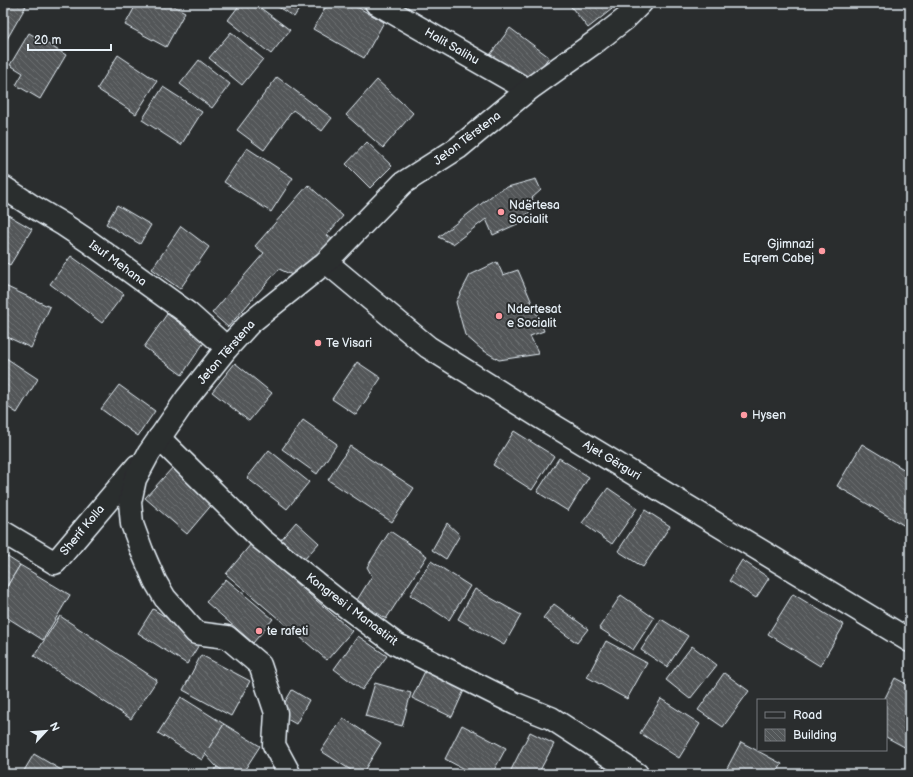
<svg xmlns="http://www.w3.org/2000/svg" width="913" height="777" viewBox="0 0 913 777" font-family="'Balsamiq Sans',sans-serif">
<defs>
<pattern id="building-back-hatch" width="6" height="6" patternUnits="userSpaceOnUse"><rect width="6" height="6" fill="#535759"/><path d="M-1 5l2 2M0 0l6 6M5-1l2 2" fill="none" stroke="#6c7072"/></pattern>
</defs>
<rect width="100%" height="100%" fill="#2a2d2e"/>
<filter id="ink" filterUnits="userSpaceOnUse"><feTurbulence type="fractalNoise" baseFrequency=".025" numOctaves="2"/><feDisplacementMap in="SourceGraphic" scale="8" xChannelSelector="R" yChannelSelector="G"/><feConvolveMatrix kernelMatrix="1 2 1 2 8 2 1 2 1" color-interpolation-filters="sRGB"/></filter>
<g filter="url(#ink)">
<g fill="url(#building-back-hatch)" stroke="#e8f1f8">
<polygon points="3,3 20,3 26,6 3,46"/>
<polygon points="137,3 168,3 185,12 166,47 125,25"/>
<polygon points="241,3 254,3 290,30 271,54 228,20"/>
<polygon points="272,3 303,3 294,17"/>
<polygon points="328,3 350,3 384,22 364,58 313,29"/>
<polygon points="568,3 608,3 612,9 588,28"/>
<polygon points="510,28 549,57 529,84 490,55"/>
<polygon points="231,32 263,59 242,85 209,58"/>
<polygon points="29,33 66,55 40,99 16,85 23,73 10,65"/>
<polygon points="118,55 157,81 136,114 97,89"/>
<polygon points="199,60 230,84 212,108 180,84"/>
<polygon points="277,77 332,118 322,131 293,110 264,150 237,130"/>
<polygon points="377,80 413,113 383,148 346,115"/>
<polygon points="163,87 202,112 181,145 142,120"/>
<polygon points="367,142 392,166 370,188 346,164"/>
<polygon points="247,148 293,178 271,212 224,182"/>
<polygon points="536,179 541,190 532,198 535,207 525,216 524,221 493,235 486,219 453,244 438,237 498,191 504,188"/>
<polygon points="308,185 343,216 327,235 334,241 301,279 279,269 228,327 212,313 264,253 255,246"/>
<polygon points="117,205 151,225 140,244 106,224"/>
<polygon points="3,212 32,229 10,265 3,261"/>
<polygon points="181,226 209,247 180,289 152,269"/>
<polygon points="71,256 124,294 102,323 50,284"/>
<polygon points="497,262 503,275 518,270 544,331 530,336 539,354 499,360 481,349 465,335 456,302 470,275"/>
<polygon points="3,285 50,307 31,348 3,335"/>
<polygon points="167,314 205,341 182,375 144,347"/>
<polygon points="3,356 38,379 17,413 3,404"/>
<polygon points="357,362 381,378 356,415 332,399"/>
<polygon points="235,363 272,393 249,421 212,392"/>
<polygon points="119,385 155,411 138,436 101,409"/>
<polygon points="303,420 337,444 317,474 282,449"/>
<polygon points="514,431 554,456 532,490 493,465"/>
<polygon points="862,444 910,473 910,529 837,486"/>
<polygon points="350,446 414,488 392,522 328,480"/>
<polygon points="269,450 309,482 287,509 247,478"/>
<polygon points="559,458 589,477 568,511 537,492"/>
<polygon points="174,466 214,502 187,534 145,498"/>
<polygon points="608,488 637,508 612,544 582,523"/>
<polygon points="645,510 670,526 643,567 618,551"/>
<polygon points="296,522 319,543 302,562 279,542"/>
<polygon points="447,523 460,535 446,559 432,550"/>
<polygon points="390,531 427,556 386,619 357,600 372,576 367,567"/>
<polygon points="251,544 352,631 327,660 226,574"/>
<polygon points="3,554 20,565 3,593"/>
<polygon points="742,560 769,578 756,598 729,581"/>
<polygon points="431,561 470,586 449,620 410,595"/>
<polygon points="20,565 70,595 43,640 3,615 3,593"/>
<polygon points="226,579 273,619 253,643 206,602"/>
<polygon points="475,589 521,615 504,645 458,619"/>
<polygon points="793,594 844,625 820,666 768,634"/>
<polygon points="621,595 654,618 633,650 599,628"/>
<polygon points="554,604 588,629 577,643 543,618"/>
<polygon points="153,609 202,640 187,664 138,633"/>
<polygon points="60,616 157,680 131,719 34,656"/>
<polygon points="661,619 688,636 667,667 641,650"/>
<polygon points="358,636 387,656 362,690 334,669"/>
<polygon points="606,641 647,663 627,699 587,677"/>
<polygon points="692,646 717,665 690,699 666,680"/>
<polygon points="201,655 250,681 231,716 183,690"/>
<polygon points="427,667 466,686 452,717 412,698"/>
<polygon points="724,673 749,691 723,727 698,710"/>
<polygon points="895,678 910,686 910,750 886,737 886,700 884,700"/>
<polygon points="375,683 411,693 402,726 365,716"/>
<polygon points="292,690 309,700 296,724 278,714"/>
<polygon points="181,697 224,724 202,760 158,733"/>
<polygon points="661,699 700,724 679,758 640,733"/>
<polygon points="343,718 381,743 362,774 357,774 321,751"/>
<polygon points="224,724 260,746 242,774 228,774 217,767 205,754"/>
<polygon points="462,725 506,748 492,774 473,774 445,759"/>
<polygon points="530,732 554,744 538,774 509,774"/>
<polygon points="741,742 782,764 776,774 724,774"/>
<polygon points="34,754 68,774 22,774"/>
<polygon points="217,767 228,774 211,774"/>
</g>
<g fill="none" stroke-linecap="round" stroke-linejoin="round">
<g stroke="#e8f1f8" stroke-width="25">
<g id="street">
<polyline points="376,3 528,90"/>
<polyline points="3,187 32,206 64,225 88,241 189,314 227,348"/>
<polyline points="326,262 428,347 538,416 910,641"/>
<polyline points="159,438 261,539 337,600 396,644 516,704 551,718 637,774"/>
<polyline points="3,532 55,563 137,466"/>
<polyline points="287,774 288,771 274,745 276,713 260,665 227,637 196,633 165,598 155,581 142,551 132,524 130,502 135,479 149,453 187,398 227,348 250,323 326,262 403,183 458,148 528,90 598,40 625,19 641,3"/>
</g>
</g>
<use href="#street" stroke="#2a2d2e" stroke-width="22"/>
</g>
</g>
<g fill="#ff9aa2" stroke="#2a2d2e" stroke-width="1.5">
<circle cx="501" cy="212" r="4"/>
<circle cx="822" cy="251" r="4"/>
<circle cx="499" cy="316" r="4"/>
<circle cx="318" cy="343" r="4"/>
<circle cx="744" cy="415" r="4"/>
<circle cx="259" cy="631" r="4"/>
</g>
<g text-anchor="middle" stroke-width="4" stroke-linejoin="round" paint-order="stroke">
<g font-size="12" fill="#e8f1f8" stroke="#2a2d2e">
<text transform="translate(452 46) rotate(30)" y="4">Halit Salihu</text>
<text transform="translate(467 138) rotate(-37)" y="4">Jeton Tërstena</text>
<text transform="translate(118 263) rotate(36)" y="4">Isuf Mehana</text>
<text transform="translate(226 352) rotate(-49)" y="4">Jeton Tërstena</text>
<text transform="translate(612 460) rotate(31)" y="4">Ajet Gërguri</text>
<text transform="translate(82 530) rotate(-50)" y="4">Sherif Kolla</text>
<text transform="translate(352 609) rotate(37)" y="4">Kongresi i Manastirit</text>
</g>
<g font-size="12" fill="#e8f1f8" stroke="#2a2d2e" text-anchor="start">
<text x="509" y="209">Ndërtesa<tspan x="509" dy="14">Socialit</tspan></text>
<text x="814" y="248" text-anchor="end">Gjimnazi<tspan x="814" dy="14">Eqrem Cabej</tspan></text>
<text x="507" y="313">Ndertesat<tspan x="507" dy="14">e Socialit</tspan></text>
<text x="326" y="347">Te Visari</text>
<text x="752" y="419">Hysen</text>
<text x="267" y="635">te rafeti</text>
</g>
</g>
<rect width="913" height="777" fill="none" stroke="#2a2d2e" stroke-width="16"/>
<rect x="8" y="8" width="897" height="761" fill="none" stroke="#e8f1f8" stroke-width="1.5" filter="url(#ink)"/>
<rect x="757" y="699" width="130" height="52" fill="#2a2d2e" stroke="#767b7f"/>
<rect x="765" y="712" width="20" height="6" fill="#2a2d2e" stroke="#767b7f"/>
<text x="793" y="719" font-size="12" fill="#e8f1f8">Road</text>
<rect x="765" y="729" width="20" height="12" fill="url(#building-back-hatch)" stroke="#767b7f"/>
<text x="793" y="739" font-size="12" fill="#e8f1f8">Building</text>
<g transform="translate(46 731) rotate(64)" stroke="#2a2d2e" stroke-width="3" paint-order="stroke">
<path d="M0-3L7 15L0 10L-7 15Z" fill="#e8f1f8"/>
<text y="-6" font-size="11" font-weight="bold" text-anchor="middle" fill="#e8f1f8">N</text>
</g>
<path d="M28 44v6h83v-6" fill="none" stroke="#e8f1f8" stroke-width="2"/>
<text x="34" y="44" font-size="12" fill="#e8f1f8" stroke="#2a2d2e" stroke-width="3" paint-order="stroke">20 m</text>
</svg>
